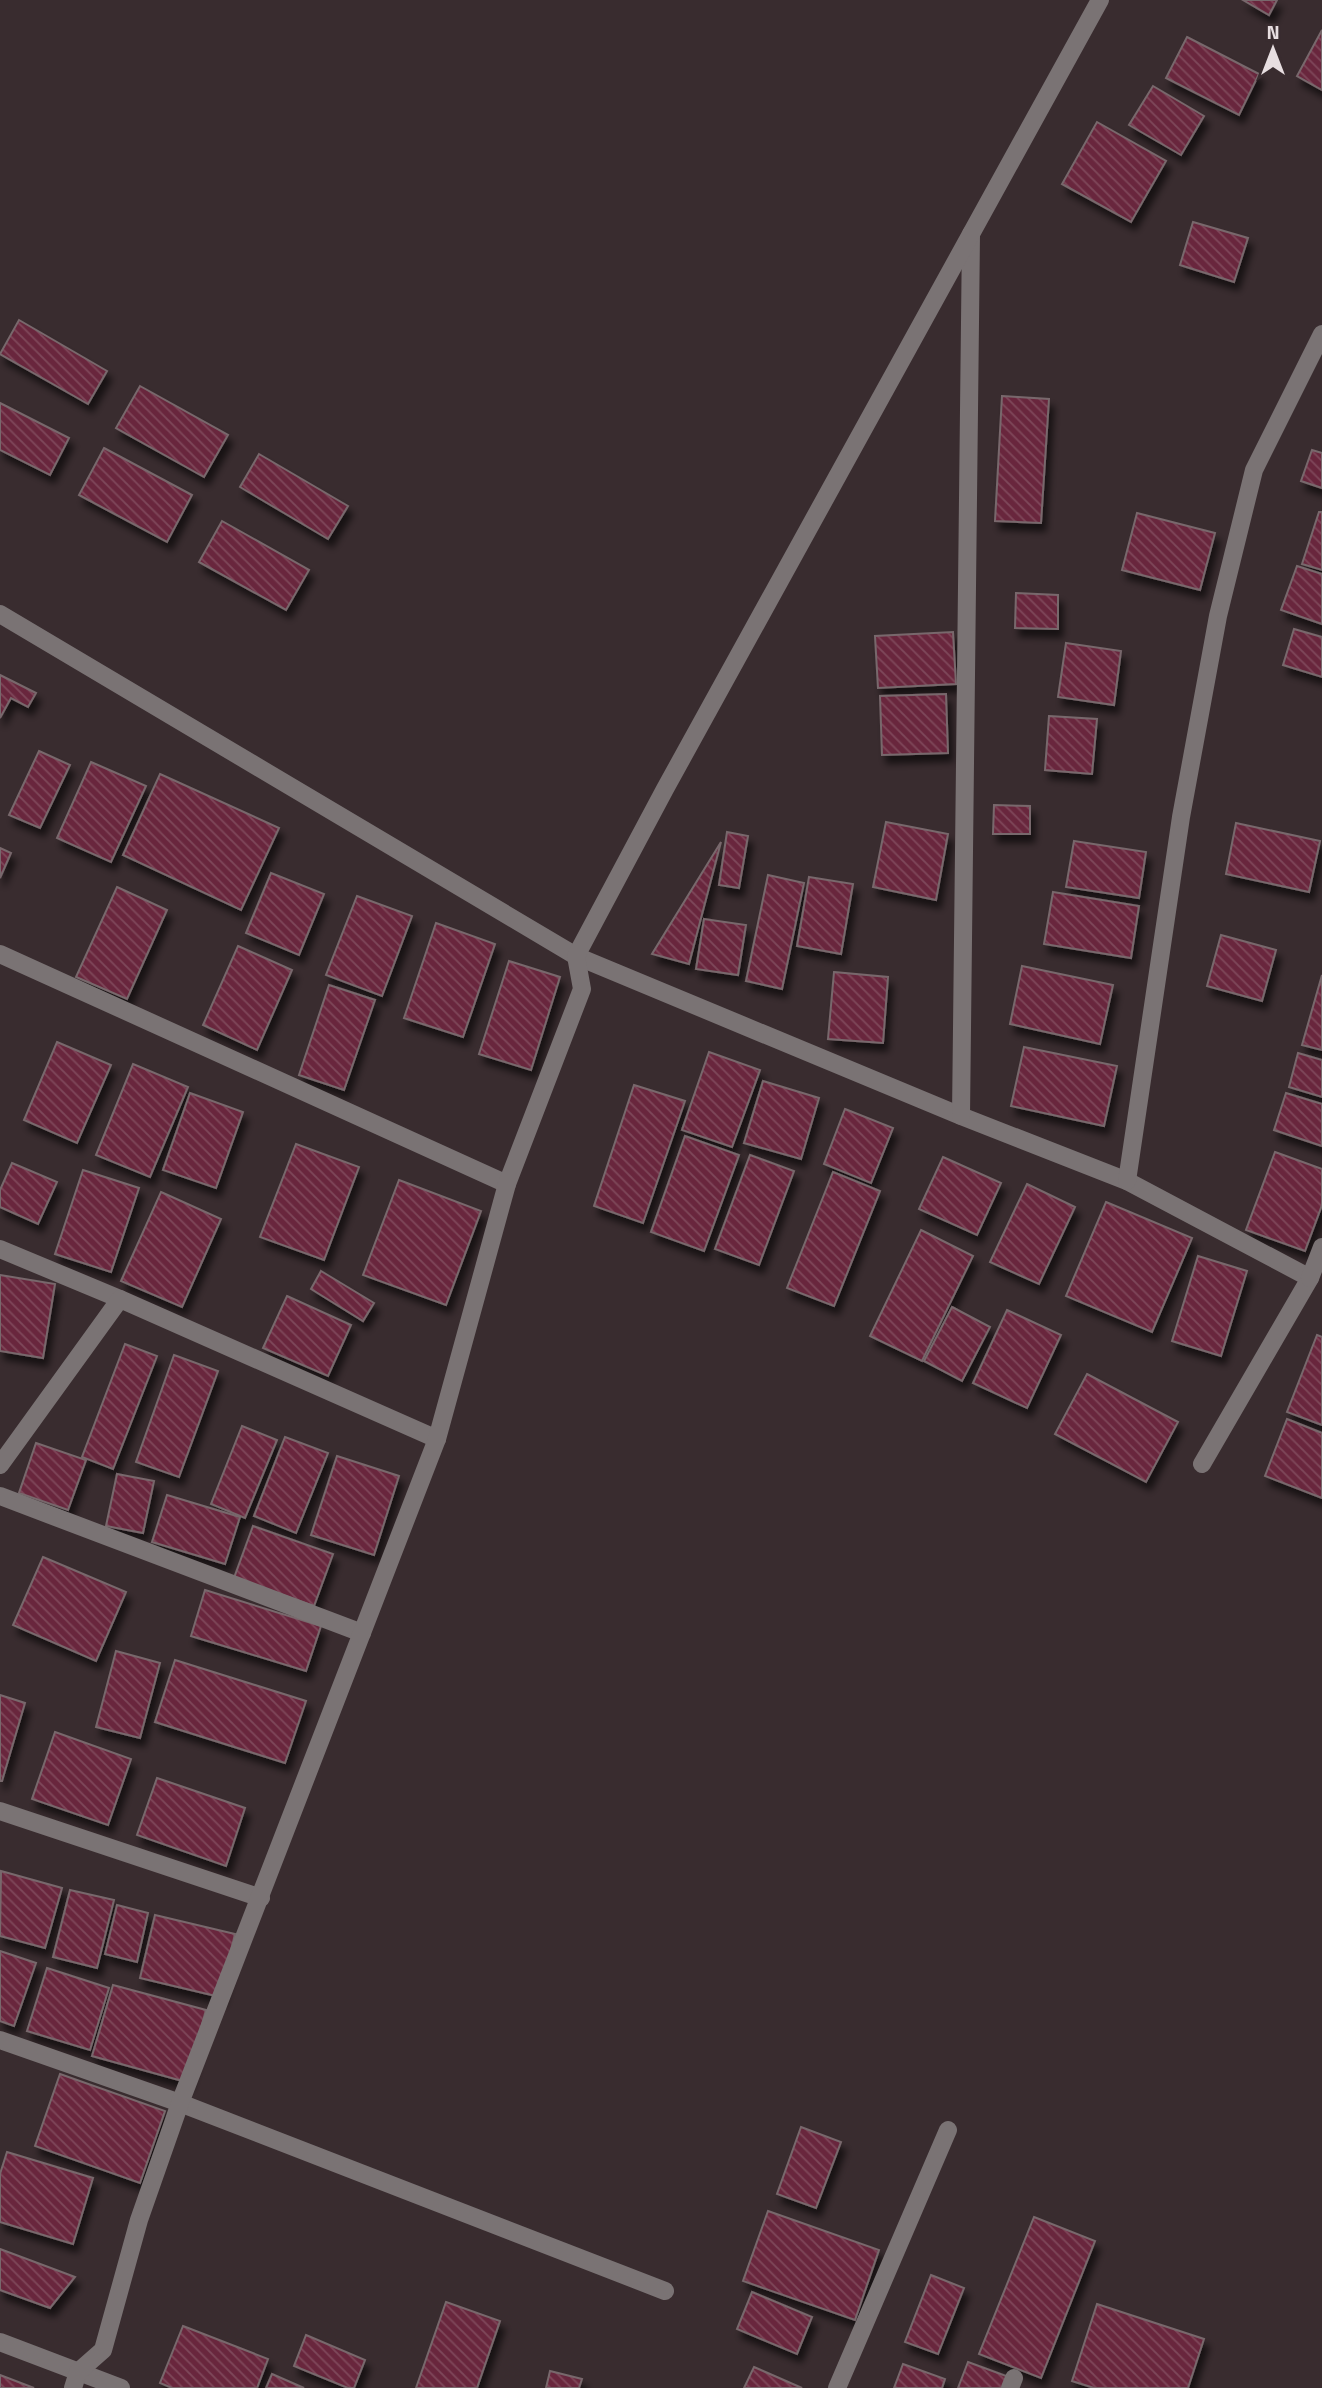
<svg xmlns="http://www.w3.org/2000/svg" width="1322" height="2388" viewBox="0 0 1322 2388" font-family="'Titillium Web',sans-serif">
<defs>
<pattern id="building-back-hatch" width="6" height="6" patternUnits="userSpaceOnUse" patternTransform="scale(1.75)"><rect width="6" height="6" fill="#69283e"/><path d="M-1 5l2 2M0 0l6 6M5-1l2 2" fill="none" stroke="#7e475a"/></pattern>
<filter id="shadow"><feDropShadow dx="4.5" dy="8" stdDeviation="3.5" flood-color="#0009"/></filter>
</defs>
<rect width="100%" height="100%" fill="#392c2f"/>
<g fill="url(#building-back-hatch)" stroke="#78686c" stroke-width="2" filter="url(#shadow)">
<polygon points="1243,0 1277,0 1269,15"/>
<polygon points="1322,30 1322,90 1297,76"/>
<polygon points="1187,37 1259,74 1239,115 1166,78"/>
<polygon points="1153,86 1204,116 1181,155 1129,125"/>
<polygon points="1097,122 1166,161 1131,222 1062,184"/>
<polygon points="1193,222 1248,238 1234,282 1180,265"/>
<polygon points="19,320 107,371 88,404 0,354"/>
<polygon points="140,386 228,435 204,477 116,428"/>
<polygon points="1002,396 1049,399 1041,523 995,521"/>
<polygon points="0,403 69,438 50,475 0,450"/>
<polygon points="104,448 192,495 167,542 79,495"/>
<polygon points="1312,450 1322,453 1322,488 1301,481"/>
<polygon points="259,454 348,506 328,539 240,487"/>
<polygon points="1319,512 1322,512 1322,570 1302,564"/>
<polygon points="1137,513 1215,533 1200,590 1122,570"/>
<polygon points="222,521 309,570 286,610 199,562"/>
<polygon points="1297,566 1322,574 1322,624 1281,610"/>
<polygon points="1016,593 1058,595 1058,629 1015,628"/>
<polygon points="1294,629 1322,637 1322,677 1283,665"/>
<polygon points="953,632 956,684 878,688 875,636"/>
<polygon points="1066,643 1121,651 1114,705 1058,697"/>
<polygon points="0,675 36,693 28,707 11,698 0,718"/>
<polygon points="946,694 948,753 882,755 880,696"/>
<polygon points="1049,716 1097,719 1092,774 1045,770"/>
<polygon points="39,751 70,765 40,828 9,815"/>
<polygon points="91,762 146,786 111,862 57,838"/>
<polygon points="160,774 279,828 241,910 123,855"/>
<polygon points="994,805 1030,806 1030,834 993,834"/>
<polygon points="886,822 948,834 936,900 873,887"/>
<polygon points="1236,823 1320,841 1309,892 1226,874"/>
<polygon points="727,832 748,836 739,888 719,885"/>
<polygon points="1074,841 1146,852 1139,898 1066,887"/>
<polygon points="721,842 689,964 652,954"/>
<polygon points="0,848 11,853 0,878"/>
<polygon points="271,873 324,894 299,955 246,933"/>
<polygon points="768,875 804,883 782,989 746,981"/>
<polygon points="809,877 853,884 841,954 797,946"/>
<polygon points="117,887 167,910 127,999 76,977"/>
<polygon points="1053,892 1139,906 1131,958 1044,944"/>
<polygon points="357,896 412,916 382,996 326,975"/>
<polygon points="704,919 746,925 738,975 696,969"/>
<polygon points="436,923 495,944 463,1037 404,1018"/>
<polygon points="1221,935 1276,950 1262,1001 1207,986"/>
<polygon points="238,946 292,970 257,1050 203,1025"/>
<polygon points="509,961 560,977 531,1070 479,1054"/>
<polygon points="1022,966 1113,985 1100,1044 1010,1024"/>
<polygon points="834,972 888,977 883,1043 828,1039"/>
<polygon points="1322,975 1322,1050 1302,1045"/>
<polygon points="329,985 375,1000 344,1090 299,1075"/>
<polygon points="57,1042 111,1065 77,1143 24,1120"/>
<polygon points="1024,1047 1117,1066 1104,1126 1011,1106"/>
<polygon points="709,1052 760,1070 732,1147 682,1130"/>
<polygon points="1298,1053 1322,1060 1322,1097 1289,1087"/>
<polygon points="133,1064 188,1087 150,1177 96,1155"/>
<polygon points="763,1081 819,1098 801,1159 744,1143"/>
<polygon points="634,1085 685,1101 643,1223 594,1206"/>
<polygon points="190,1093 243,1112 216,1188 163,1170"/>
<polygon points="1286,1093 1322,1104 1322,1146 1274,1130"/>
<polygon points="845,1109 893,1128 871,1183 824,1164"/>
<polygon points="685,1136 739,1155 704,1251 651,1232"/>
<polygon points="296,1144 359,1167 324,1260 260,1237"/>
<polygon points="1275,1152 1322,1169 1322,1205 1305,1251 1246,1230"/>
<polygon points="750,1155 794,1171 759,1265 715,1249"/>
<polygon points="943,1157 1001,1183 977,1235 919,1209"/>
<polygon points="12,1163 57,1182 38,1224 0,1207 0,1190"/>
<polygon points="83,1170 139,1188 111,1272 55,1254"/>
<polygon points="833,1172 880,1191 834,1306 787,1288"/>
<polygon points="399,1180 481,1211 446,1305 363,1275"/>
<polygon points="1027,1184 1075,1207 1039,1284 990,1262"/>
<polygon points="161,1192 221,1219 182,1307 121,1281"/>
<polygon points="1106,1202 1192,1238 1152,1332 1066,1296"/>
<polygon points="921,1230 973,1256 922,1361 870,1336"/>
<polygon points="1198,1256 1247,1271 1221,1356 1172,1341"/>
<polygon points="321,1271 374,1303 363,1321 311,1289"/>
<polygon points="0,1275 55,1284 43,1358 0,1351"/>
<polygon points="287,1296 351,1325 328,1376 263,1348"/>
<polygon points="952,1307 990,1327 962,1381 924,1361"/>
<polygon points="1007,1310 1061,1335 1027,1408 973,1383"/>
<polygon points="1317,1335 1322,1337 1322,1425 1287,1412"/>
<polygon points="125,1344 157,1356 113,1469 82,1457"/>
<polygon points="174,1355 218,1371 179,1477 136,1462"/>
<polygon points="1087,1374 1178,1422 1146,1482 1055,1434"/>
<polygon points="1287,1419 1322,1433 1322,1498 1265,1476"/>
<polygon points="242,1426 277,1440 245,1518 211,1504"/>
<polygon points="285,1437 328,1453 296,1533 254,1516"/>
<polygon points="36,1443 86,1460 68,1510 19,1493"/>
<polygon points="337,1456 399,1476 374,1555 311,1535"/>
<polygon points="117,1474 154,1481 143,1533 106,1526"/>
<polygon points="167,1495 240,1517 225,1564 152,1542"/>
<polygon points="253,1526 333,1554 314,1606 234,1578"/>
<polygon points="43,1557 126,1592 96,1661 13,1625"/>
<polygon points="205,1590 321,1626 306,1671 191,1636"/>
<polygon points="116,1651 160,1663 140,1738 96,1727"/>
<polygon points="175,1660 306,1701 285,1763 155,1722"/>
<polygon points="0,1695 25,1703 2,1781 0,1781"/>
<polygon points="55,1732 131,1759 108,1825 32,1799"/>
<polygon points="157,1778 245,1808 226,1866 137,1835"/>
<polygon points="1,1871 62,1888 45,1948 0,1936"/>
<polygon points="70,1890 114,1900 97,1968 53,1957"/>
<polygon points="117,1905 148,1913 137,1962 105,1954"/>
<polygon points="155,1915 235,1934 220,1997 140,1978"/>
<polygon points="0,1951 36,1963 14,2026 0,2021"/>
<polygon points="47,1968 109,1988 90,2050 27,2031"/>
<polygon points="113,1985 206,2010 186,2082 92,2056"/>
<polygon points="60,2074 165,2111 140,2183 35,2146"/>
<polygon points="801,2127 841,2142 816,2208 777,2194"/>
<polygon points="7,2152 93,2178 73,2244 0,2222 0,2174"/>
<polygon points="768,2211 879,2250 855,2320 743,2281"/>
<polygon points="1034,2217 1095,2241 1041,2378 979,2354"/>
<polygon points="0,2249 75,2277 50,2308 0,2290"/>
<polygon points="931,2275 964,2288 938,2354 905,2342"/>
<polygon points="752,2292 812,2317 797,2354 737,2329"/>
<polygon points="446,2302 500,2321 477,2388 416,2388"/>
<polygon points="1097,2304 1204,2339 1188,2388 1094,2388 1072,2381"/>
<polygon points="183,2326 268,2359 257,2388 172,2388 160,2383"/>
<polygon points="306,2335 365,2360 354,2388 348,2388 294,2366"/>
<polygon points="968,2362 1009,2377 1005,2388 958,2388"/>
<polygon points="903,2364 945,2379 942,2388 894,2388"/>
<polygon points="754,2367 802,2388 744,2388"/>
<polygon points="550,2371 582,2379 579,2388 546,2388"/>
<polygon points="272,2374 304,2388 266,2388"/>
<polygon points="0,2375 34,2388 0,2388"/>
</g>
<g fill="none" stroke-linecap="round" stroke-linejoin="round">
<g stroke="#7a7374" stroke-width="18">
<polyline points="0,614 576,956 961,1116 1127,1181 1310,1278 1202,1464"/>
<polyline points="0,954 507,1184"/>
<polyline points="961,1116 971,234"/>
<polyline points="1127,1181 1181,817 1218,616 1254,470 1322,334"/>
<polyline points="0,1249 120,1299"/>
<polyline points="1310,1278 1322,1247"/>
<polyline points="0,1465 120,1299 437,1439"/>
<polyline points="0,1496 362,1633"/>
<polyline points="0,1811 261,1898"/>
<polyline points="0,2040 180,2103 665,2291"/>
<polyline points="0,2342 121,2388"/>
<polyline points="73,2388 78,2372 103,2350 139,2220 180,2103 437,1439 507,1184 582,989 576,956 665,789 1100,0"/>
<polyline points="837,2388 948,2130"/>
<polyline points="1010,2388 1014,2378"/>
</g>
</g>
<g transform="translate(1273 49)" stroke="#392c2f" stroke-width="5" paint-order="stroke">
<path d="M0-5L12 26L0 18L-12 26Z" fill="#e7dee0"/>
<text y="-10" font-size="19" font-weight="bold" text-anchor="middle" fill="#e7dee0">N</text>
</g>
</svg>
